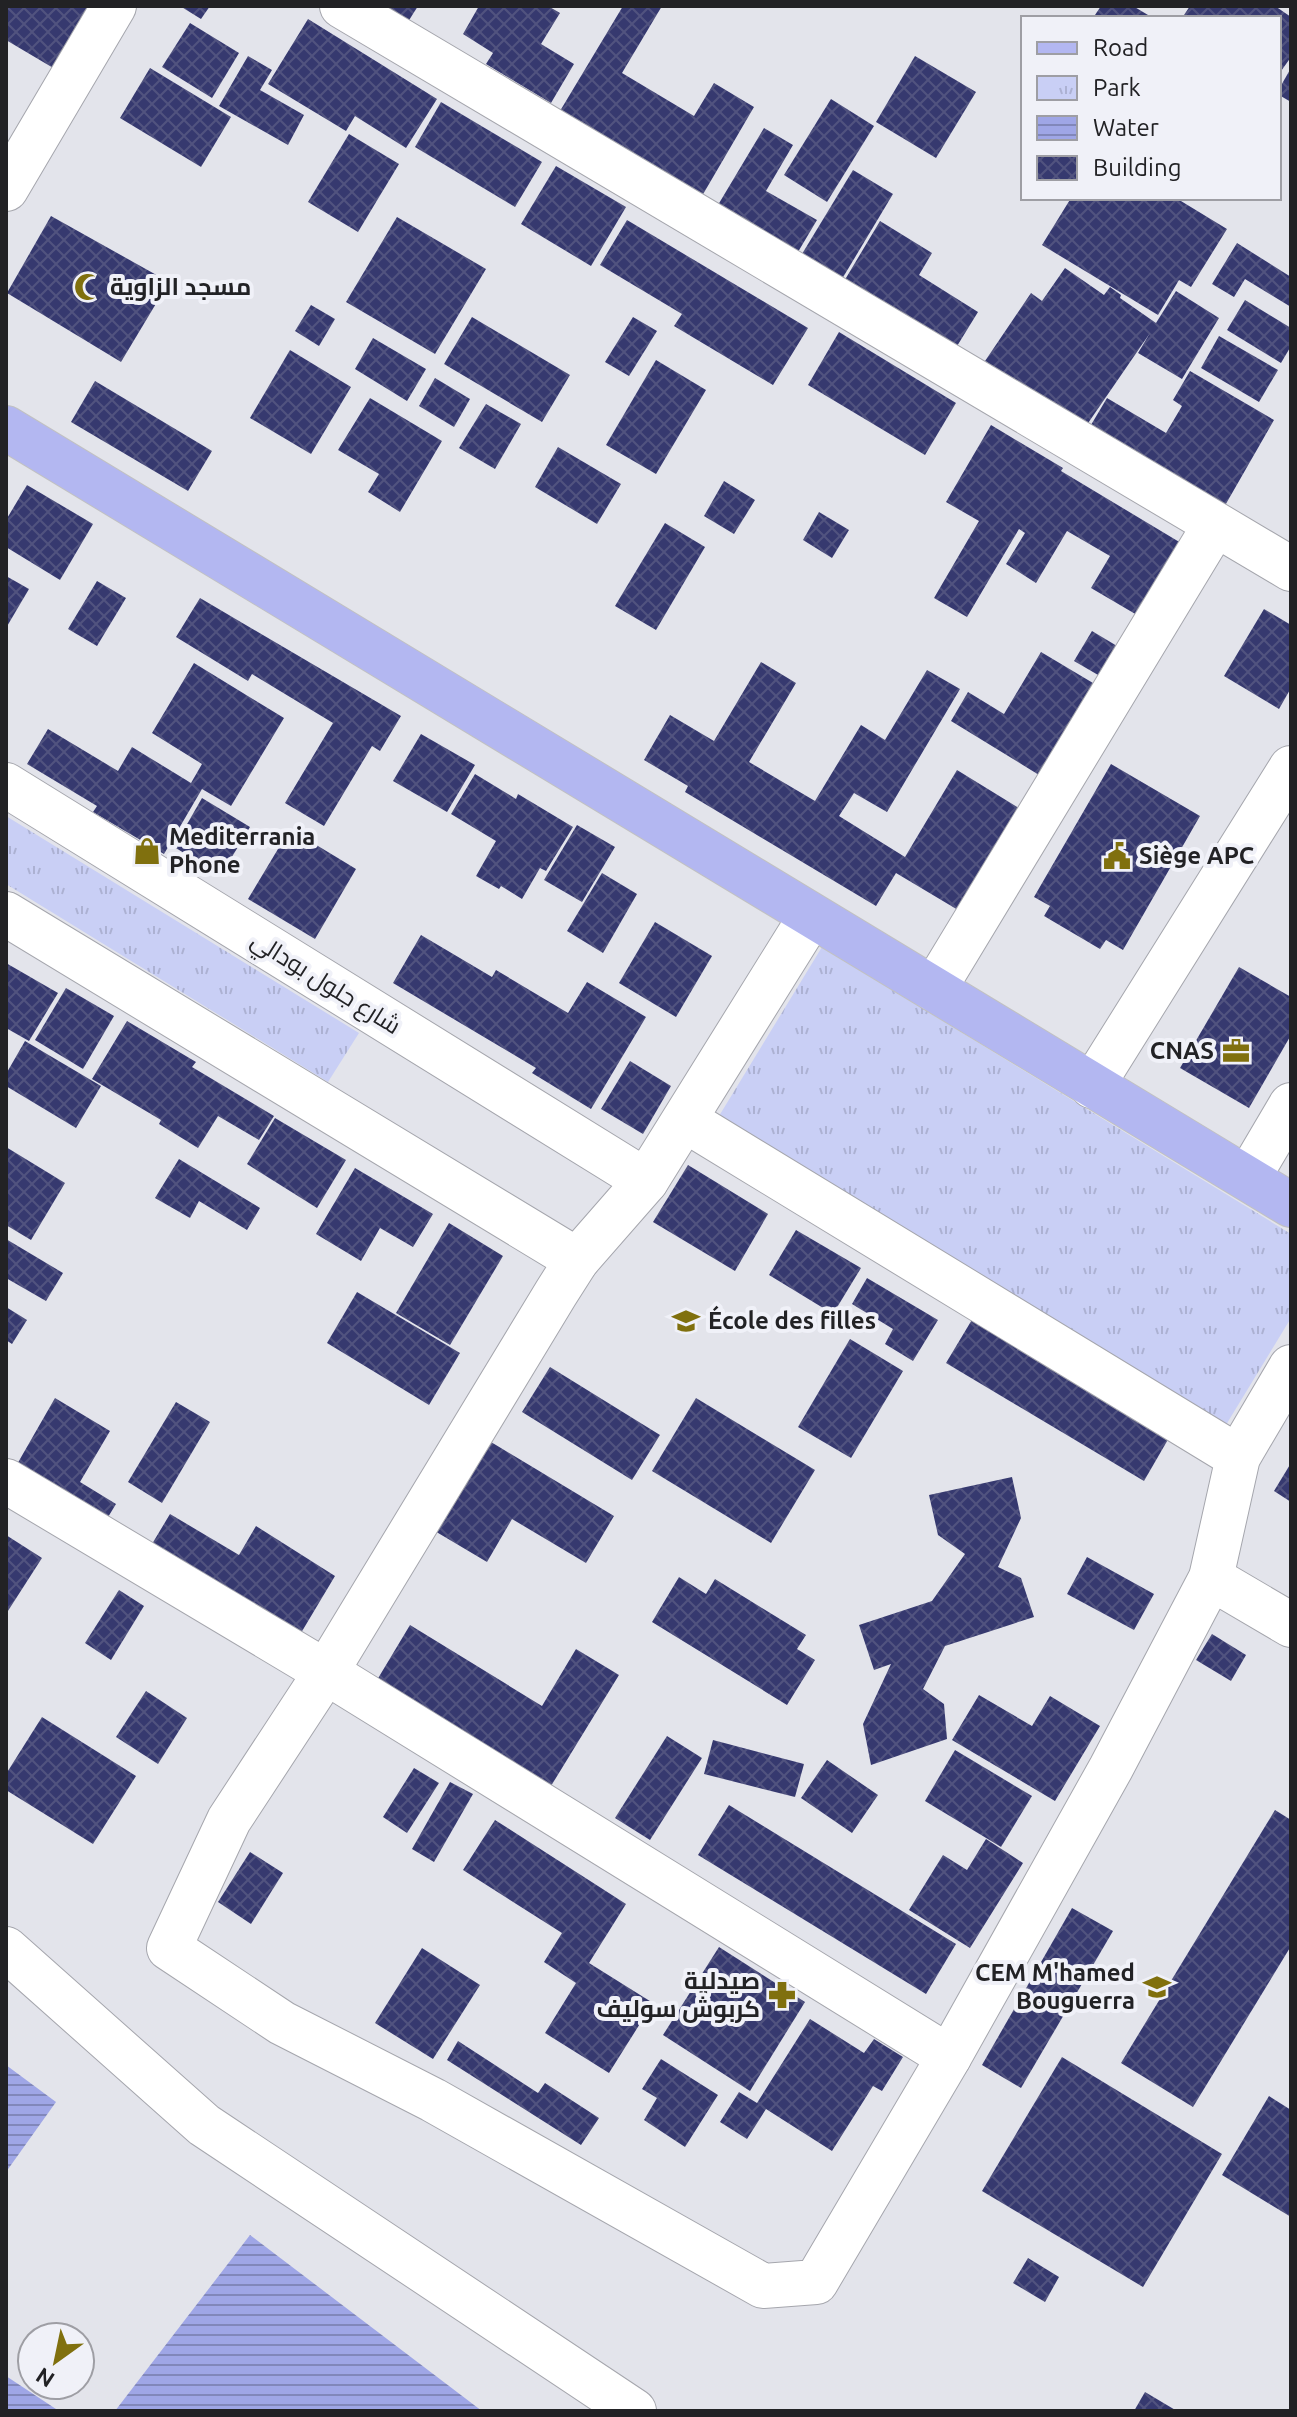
<svg xmlns="http://www.w3.org/2000/svg" width="1297" height="2417" viewBox="0 0 1297 2417" font-family="Ubuntu,Cairo,sans-serif">
<defs>
<pattern id="park-tufts" width="24" height="20" patternUnits="userSpaceOnUse" patternTransform="scale(2)"><rect width="24" height="20" fill="#c9cff5"/><path d="M3 7l-1-3M5 7V3M7 7l1-3M15 17l-1-3M17 17v-4M19 17l1-3" fill="none" stroke="#acb1d2"/></pattern>
<pattern id="water-rules" width="6" height="5" patternUnits="userSpaceOnUse" patternTransform="scale(2)"><rect width="6" height="5" fill="#9fa6e6"/><path d="M0 2.5h6" fill="none" stroke="#8187ba"/></pattern>
<pattern id="building-cross-hatch" width="8" height="8" patternUnits="userSpaceOnUse" patternTransform="scale(2)"><rect width="8" height="8" fill="#36396f"/><path d="M0 0l8 8M0 8l8-8" fill="none" stroke="#51537f"/></pattern>
</defs>
<rect width="100%" height="100%" fill="#e3e4eb"/>
<g fill="url(#park-tufts)">
<polygon points="6,816 359,1033 328,1082 6,884"/>
<polygon points="822,947 1291,1234 1291,1318 1215,1443 708,1134"/>
</g>
<g fill="url(#water-rules)">
<polygon points="6,2065 56,2102 6,2172"/>
<polygon points="250,2235 482,2411 115,2411"/>
<polygon points="6,2376 59,2411 6,2411"/>
</g>
<g fill="url(#building-cross-hatch)">
<polygon points="7,6 99,6 60,72 6,40"/>
<polygon points="180,6 210,6 201,19"/>
<polygon points="375,6 418,6 406,25"/>
<polygon points="479,6 548,6 560,13 541,44 574,64 551,103 486,64 493,53 463,34"/>
<polygon points="623,6 662,6 622,73 694,116 714,83 754,107 702,196 560,111"/>
<polygon points="1101,6 1133,6 1153,18 1093,18"/>
<polygon points="1190,6 1275,6 1291,17 1291,57 1279,74 1279,18 1182,18"/>
<polygon points="308,19 437,99 406,148 355,116 346,131 268,84"/>
<polygon points="190,23 239,53 212,98 162,67"/>
<polygon points="248,56 272,70 260,90 304,115 288,145 219,106"/>
<polygon points="915,56 976,92 936,158 876,122"/>
<polygon points="150,68 231,117 201,167 120,118"/>
<polygon points="1291,68 1291,102 1279,95 1279,89"/>
<polygon points="831,99 874,126 827,202 784,175"/>
<polygon points="441,102 542,162 515,207 415,147"/>
<polygon points="764,128 793,145 766,191 817,220 795,257 715,210"/>
<polygon points="349,134 399,164 358,232 308,202"/>
<polygon points="556,166 626,207 591,266 521,224"/>
<polygon points="853,170 893,194 842,279 802,254"/>
<polygon points="1071,198 1176,198 1227,229 1191,287 1179,280 1158,315 1042,245"/>
<polygon points="51,216 169,282 121,362 7,293"/>
<polygon points="397,217 486,269 435,354 346,302"/>
<polygon points="627,220 808,328 773,385 674,326 682,314 600,265"/>
<polygon points="880,221 932,253 919,275 978,312 954,351 843,283"/>
<polygon points="1237,243 1291,277 1291,307 1245,279 1234,297 1212,284"/>
<polygon points="1065,268 1104,295 1110,287 1121,295 1120,298 1156,323 1176,291 1219,318 1182,379 1138,353 1150,333 1084,429 985,361 1031,293 1042,301"/>
<polygon points="1245,300 1291,328 1291,346 1281,363 1227,330"/>
<polygon points="311,305 335,319 319,346 295,331"/>
<polygon points="472,317 570,375 542,422 444,364"/>
<polygon points="633,317 657,331 629,376 605,362"/>
<polygon points="839,332 956,403 925,455 808,385"/>
<polygon points="1219,336 1278,370 1259,402 1201,368"/>
<polygon points="373,338 426,369 407,401 355,369"/>
<polygon points="290,350 351,387 311,454 250,418"/>
<polygon points="656,360 706,390 656,474 606,445"/>
<polygon points="1190,371 1274,420 1223,509 1088,430 1107,398 1166,433 1182,406 1173,400"/>
<polygon points="435,378 470,399 454,427 419,406"/>
<polygon points="95,381 212,451 188,491 71,422"/>
<polygon points="370,398 442,441 400,512 368,492 379,474 338,450"/>
<polygon points="486,404 521,424 495,469 459,448"/>
<polygon points="991,425 1063,468 1061,471 1181,543 1137,615 1091,588 1110,556 1067,531 1036,583 1006,564 1025,533 1019,529 967,617 934,598 979,521 946,502"/>
<polygon points="558,447 621,484 597,524 535,487"/>
<polygon points="724,481 755,500 734,534 704,516"/>
<polygon points="27,485 93,524 60,580 6,547 6,520"/>
<polygon points="819,512 849,530 832,558 803,540"/>
<polygon points="665,523 705,547 656,630 615,606"/>
<polygon points="6,576 29,589 6,628"/>
<polygon points="97,581 126,598 97,646 68,629"/>
<polygon points="200,598 401,716 380,751 372,746 324,826 285,803 333,723 252,674 248,681 176,637"/>
<polygon points="1264,609 1291,625 1291,688 1279,709 1224,676"/>
<polygon points="1092,631 1122,649 1105,679 1074,661"/>
<polygon points="1041,652 1098,686 1044,778 951,721 968,692 1004,714"/>
<polygon points="761,662 796,683 749,762 815,801 861,725 885,740 927,670 960,689 887,812 854,793 839,816 905,857 957,770 1019,808 958,910 896,873 876,906 685,792 688,786 644,760 670,715 714,741"/>
<polygon points="194,663 284,718 231,806 202,789 164,854 93,812 97,806 27,764 48,729 118,771 132,747 191,783 202,764 152,733"/>
<polygon points="421,734 475,765 447,812 393,781"/>
<polygon points="1111,764 1200,816 1123,950 1106,940 1100,949 1044,916 1050,906 1034,897"/>
<polygon points="475,774 516,799 518,794 573,827 546,871 540,868 522,899 501,886 499,889 476,876 496,841 451,814"/>
<polygon points="202,798 250,827 221,875 174,847"/>
<polygon points="577,825 615,847 582,902 544,880"/>
<polygon points="290,829 356,869 315,939 248,899"/>
<polygon points="602,873 637,894 603,953 567,931"/>
<polygon points="655,922 712,956 676,1017 619,983"/>
<polygon points="421,935 492,977 496,970 568,1013 587,982 646,1017 591,1109 532,1073 536,1068 393,983"/>
<polygon points="6,963 58,993 29,1041 6,1028"/>
<polygon points="1239,967 1291,997 1291,1035 1249,1108 1180,1068"/>
<polygon points="66,988 114,1016 83,1069 35,1040"/>
<polygon points="127,1021 196,1062 192,1067 274,1116 259,1140 218,1116 198,1148 159,1124 161,1120 92,1079"/>
<polygon points="25,1041 101,1086 76,1128 6,1086 6,1074"/>
<polygon points="630,1061 671,1086 643,1134 601,1109"/>
<polygon points="275,1118 346,1160 317,1208 247,1164"/>
<polygon points="6,1147 65,1183 31,1240 6,1225"/>
<polygon points="179,1159 260,1208 247,1230 199,1201 190,1218 155,1198"/>
<polygon points="688,1165 768,1214 735,1271 653,1222"/>
<polygon points="355,1168 433,1214 413,1247 380,1228 361,1261 316,1234"/>
<polygon points="449,1223 503,1256 450,1345 396,1313"/>
<polygon points="796,1230 861,1268 833,1314 769,1275"/>
<polygon points="6,1239 63,1273 46,1301 6,1278"/>
<polygon points="867,1278 938,1320 913,1361 885,1344 893,1329 852,1304"/>
<polygon points="357,1292 460,1353 429,1405 327,1343"/>
<polygon points="6,1307 27,1320 12,1344 6,1340"/>
<polygon points="973,1318 1170,1436 1144,1481 946,1363"/>
<polygon points="850,1339 903,1371 851,1458 798,1427"/>
<polygon points="550,1367 660,1435 632,1480 522,1412"/>
<polygon points="55,1398 110,1431 80,1482 116,1504 102,1527 12,1473"/>
<polygon points="696,1398 815,1470 771,1543 652,1471"/>
<polygon points="176,1402 210,1422 162,1503 128,1482"/>
<polygon points="481,1436 614,1516 586,1563 512,1519 487,1562 428,1527"/>
<polygon points="1291,1463 1291,1502 1274,1491"/>
<polygon points="1012,1477 1021,1518 998,1567 1021,1578 1034,1617 945,1646 923,1689 944,1704 947,1739 871,1765 863,1724 891,1664 874,1670 859,1625 932,1601 965,1554 938,1535 929,1495"/>
<polygon points="170,1514 239,1555 256,1526 335,1576 295,1643 146,1554"/>
<polygon points="6,1535 42,1558 6,1614"/>
<polygon points="1087,1557 1154,1594 1134,1630 1067,1594"/>
<polygon points="679,1577 706,1594 715,1579 806,1635 797,1649 815,1660 787,1705 652,1622"/>
<polygon points="119,1590 144,1606 111,1660 85,1643"/>
<polygon points="410,1625 542,1706 576,1649 619,1675 551,1786 377,1680"/>
<polygon points="1212,1634 1246,1655 1231,1681 1196,1660"/>
<polygon points="146,1691 187,1718 158,1764 116,1737"/>
<polygon points="979,1695 1032,1726 1050,1696 1100,1726 1055,1801 952,1740"/>
<polygon points="42,1717 136,1776 93,1844 6,1790 6,1774"/>
<polygon points="667,1736 702,1758 650,1840 615,1818"/>
<polygon points="713,1740 804,1764 795,1797 704,1774"/>
<polygon points="955,1750 1032,1796 1001,1847 925,1801"/>
<polygon points="827,1760 878,1795 852,1833 801,1798"/>
<polygon points="414,1768 439,1783 407,1833 383,1817"/>
<polygon points="450,1782 473,1794 434,1862 412,1849"/>
<polygon points="729,1805 956,1944 926,1994 698,1855"/>
<polygon points="1275,1810 1291,1820 1291,1946 1193,2107 1121,2063"/>
<polygon points="495,1820 626,1904 589,1963 653,2003 609,2073 545,2033 576,1983 544,1962 562,1933 463,1870"/>
<polygon points="986,1839 1023,1863 970,1948 909,1910 943,1855 967,1870"/>
<polygon points="250,1852 283,1873 251,1924 218,1902"/>
<polygon points="1072,1908 1113,1931 1021,2088 982,2065"/>
<polygon points="719,1947 805,2002 750,2091 663,2035"/>
<polygon points="422,1948 480,1985 433,2059 375,2023"/>
<polygon points="810,2019 864,2053 874,2039 903,2057 882,2091 873,2086 832,2151 766,2109 747,2139 720,2122 739,2092 757,2103"/>
<polygon points="458,2041 538,2093 545,2083 599,2118 581,2145 447,2060"/>
<polygon points="1062,2057 1222,2154 1143,2287 982,2191"/>
<polygon points="661,2059 718,2095 685,2147 644,2120 657,2098 642,2089"/>
<polygon points="1269,2096 1291,2110 1291,2217 1222,2175"/>
<polygon points="1028,2258 1059,2277 1045,2302 1013,2283"/>
<polygon points="1145,2392 1177,2411 1134,2411"/>
</g>
<g fill="none" stroke-linecap="round" stroke-linejoin="round">
<g stroke="#a5a6ad" stroke-width="46">
<g id="minor">
<polyline points="342,6 1291,569"/>
<polyline points="6,189 114,6"/>
<polyline points="6,785 646,1181"/>
<polyline points="6,914 577,1260"/>
<polyline points="811,916 646,1181 577,1260 556,1293 326,1672 229,1820 169,1948 282,2023 433,2100 763,2286 816,2282 949,2057 1111,1768 1211,1578 1238,1457 1291,1367"/>
<polyline points="934,989 1215,525"/>
<polyline points="1092,1086 1291,768"/>
<polyline points="685,1120 1238,1457"/>
<polyline points="1248,1178 1291,1105"/>
<polyline points="6,1481 326,1672 949,2057"/>
<polyline points="1211,1578 1291,1625"/>
<polyline points="6,1949 204,2125 634,2411"/>
</g>
</g>
<g stroke="#c1c1c2" stroke-width="46">
<polyline id="major" points="6,428 1291,1205"/>
</g>
<use href="#minor" stroke="#fff" stroke-width="44"/>
<use href="#major" stroke="#b3b7f1" stroke-width="44"/>
</g>
<defs>
<g id="mosque-bare" transform="scale(2.16)"><path d="M3.5-4.9A6 6 0 1 0 3.5 4.9A5 5 0 1 1 3.5-4.9Z" fill="#80700e" stroke="#f0f1f8" stroke-width="2.5" paint-order="stroke"/></g>
<g id="shop-bare" transform="scale(2.16)"><path d="M-5-2.5h2.3a2.7 3.5 0 0 1 5.4 0H5L5.5 6h-11ZM-1.5-2.5h3a1.5 2.3 0 0 0-3 0Z" fill="#80700e" stroke="#f0f1f8" stroke-width="2.5" paint-order="stroke"/></g>
<g id="civic-bare" transform="scale(2.16)"><path d="M-.6-6.5H3V-4.5H.6V-3L4-1V1h2V6H-6V1h2V-1L-.6-3ZM-1.2 2.5V6h2.4V2.5Z" fill="#80700e" stroke="#f0f1f8" stroke-width="2.5" paint-order="stroke"/></g>
<g id="office-bare" transform="scale(2.16)"><path d="M-6-3h4V-5.5h4V-3h4V5H-6ZM-1-4.5V-3h2v-1.5ZM-6 0V1H6V0Z" fill="#80700e" stroke="#f0f1f8" stroke-width="2.5" paint-order="stroke"/></g>
<g id="school-bare" transform="scale(2.16)"><path d="M0-5L7-2L0 1L-7-2ZM-4 1L0 2.5L4 1V4Q0 6-4 4Z" fill="#80700e" stroke="#f0f1f8" stroke-width="2.5" paint-order="stroke"/></g>
<g id="pharmacy-bare" transform="scale(2.16)"><path d="M-2-6h4v4h4v4h-4v4h-4v-4h-4v-4h4Z" fill="#80700e" stroke="#f0f1f8" stroke-width="2.5" paint-order="stroke"/></g>
</defs>
<g fill-rule="evenodd">
<use href="#mosque-bare" x="88" y="287"/>
<use href="#shop-bare" x="147" y="851"/>
<use href="#civic-bare" x="1117" y="856"/>
<use href="#office-bare" x="1236" y="1051"/>
<use href="#school-bare" x="686" y="1321"/>
<use href="#school-bare" x="1157" y="1987"/>
<use href="#pharmacy-bare" x="782" y="1995"/>
</g>
<g text-anchor="middle" stroke-width="8" stroke-linejoin="round" paint-order="stroke">
<g font-size="24" font-weight="bold" fill="#222225" stroke="#f0f1f8" text-anchor="start">
<text x="110" y="295">مسجد الزاوية</text>
<text x="169" y="845">Mediterrania<tspan x="169" dy="28">Phone</tspan></text>
<text x="1139" y="864">Siège APC</text>
<text x="1214" y="1059" text-anchor="end">CNAS</text>
<text x="708" y="1329">École des filles</text>
<text x="1135" y="1981" text-anchor="end">CEM M'hamed<tspan x="1135" dy="28">Bouguerra</tspan></text>
<text x="760" y="1989" text-anchor="end">صيدلية<tspan x="760" dy="28">كربوش سوليف</tspan></text>
</g>
<g font-size="24" fill="#222225" stroke="#f0f1f8">
<text transform="translate(326 983) rotate(32)" y="8">شارع جلول بودالي</text>
</g>
</g>
<rect width="1297" height="2417" fill="none" stroke="#222225" stroke-width="16"/>
<rect x="1021" y="16" width="260" height="184" fill="#f0f1f8" stroke="#9e9ea4" stroke-width="2"/>
<rect x="1037" y="42" width="40" height="12" fill="#b3b7f1" stroke="#9e9ea4" stroke-width="2"/>
<text x="1093" y="56" font-size="24" fill="#222225">Road</text>
<rect x="1037" y="76" width="40" height="24" fill="url(#park-tufts)" stroke="#9e9ea4" stroke-width="2"/>
<text x="1093" y="96" font-size="24" fill="#222225">Park</text>
<rect x="1037" y="116" width="40" height="24" fill="url(#water-rules)" stroke="#9e9ea4" stroke-width="2"/>
<text x="1093" y="136" font-size="24" fill="#222225">Water</text>
<rect x="1037" y="156" width="40" height="24" fill="url(#building-cross-hatch)" stroke="#9e9ea4" stroke-width="2"/>
<text x="1093" y="176" font-size="24" fill="#222225">Building</text>
<g transform="translate(56 2361) rotate(213)"><circle r="38" fill="#f0f1f8" stroke="#9e9ea4" stroke-width="2"/>
<path d="M0-6L14 30L0 20L-14 30Z" fill="#80700e"/>
<text y="-12" font-size="22" font-weight="bold" text-anchor="middle" fill="#222225">N</text>
</g>
</svg>
